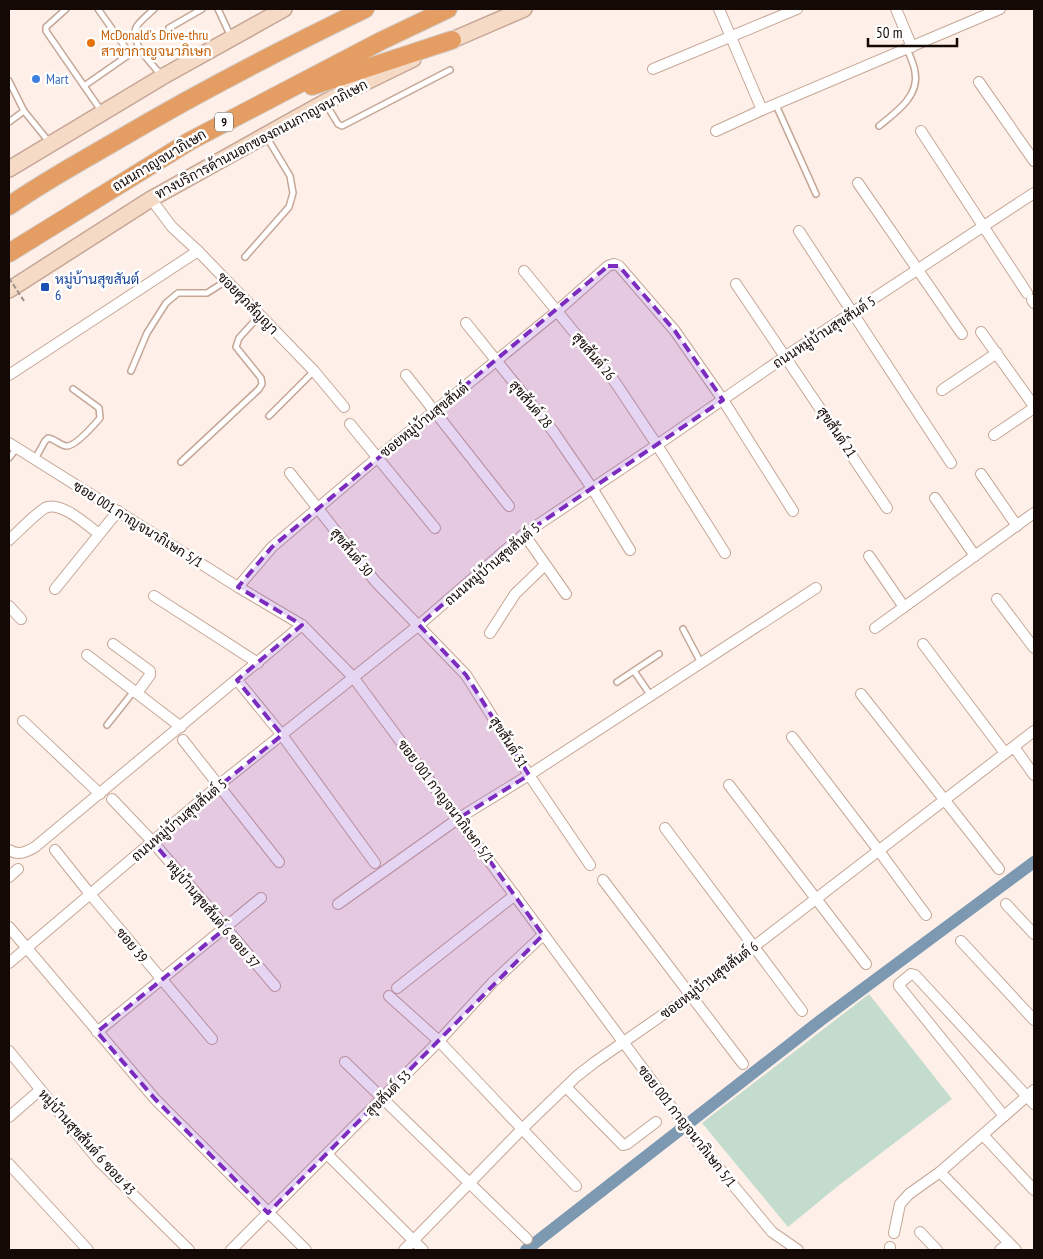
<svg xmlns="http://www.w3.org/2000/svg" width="1043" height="1259" viewBox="0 0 1043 1259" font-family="'PT Sans Narrow',Sarabun,sans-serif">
<rect width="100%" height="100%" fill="#fef0e9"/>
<polygon fill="#c4dccd" points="869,994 952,1099 838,1186 788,1227 702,1123"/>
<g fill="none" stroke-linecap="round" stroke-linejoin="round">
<polyline stroke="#7d99b2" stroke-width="12" points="526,1250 821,1020 1034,862"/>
<g stroke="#c6a696" stroke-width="8">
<g id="service">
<polyline points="66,9 46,27 46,31 102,112"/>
<polyline points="98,9 130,54 139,48"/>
<path d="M154,9c-5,5 -13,11 -17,17 -10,15 16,39 25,50"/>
<polyline points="218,9 231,37"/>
<polyline points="169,28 202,9"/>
<polyline points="9,81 24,111"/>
<polyline points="84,86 130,54"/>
<polyline points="326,104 338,124 342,126 450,70"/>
<polyline points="776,105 816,194"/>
<polyline points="9,122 24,111 50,143"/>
<path d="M879,126c16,-13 41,-30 36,-54 -1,-8 -5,-16 -8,-23"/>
<polyline points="245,257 289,207 293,193 290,176 266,136"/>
<polyline points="131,371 147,333 166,303 178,293 207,293 226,281"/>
<polyline points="269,416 314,371"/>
<polyline points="9,458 17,448"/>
<path d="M35,459l10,-18 3,-3c7,1 12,7 18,8 9,1 28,-21 34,-28l-1,-10 -26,-19"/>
<polyline points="181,462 259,389 262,384 261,378 236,347 239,338 260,315"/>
<polyline points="683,629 701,663"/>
<polyline points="634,671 651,696"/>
<polyline points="617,682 659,654"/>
<polyline points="107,725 134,691"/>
</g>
</g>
<g stroke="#c6a696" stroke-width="12">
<g id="minor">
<polyline points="719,9 762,110"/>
<polyline points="896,9 912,47"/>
<polyline points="653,69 797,9"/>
<polyline points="979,82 1034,161"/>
<polyline points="716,131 762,110 1000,9"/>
<polyline points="921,131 1027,293"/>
<polyline points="858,183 962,334"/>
<polyline points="151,199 172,227 198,251 314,371 344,407"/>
<polyline points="799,231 951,463"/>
<polyline points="524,271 615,382 657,445 725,553"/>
<polyline points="736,284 887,508"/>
<polyline points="1032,300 1034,303"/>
<polyline points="466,323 553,431 592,488 630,550"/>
<polyline points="981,332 1034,406"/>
<polyline points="9,375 198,251"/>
<polyline points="406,375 509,506"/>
<polyline points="942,390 997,353"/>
<polyline points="350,424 435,528"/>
<polyline points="994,435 1034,408"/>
<polyline points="9,443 238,587 302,625 308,631 353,677 695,1139 772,1232 798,1250"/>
<polyline points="290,473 375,581 466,675 529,775 590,865"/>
<polyline points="981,474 1017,526"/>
<polyline points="935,498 975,556"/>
<polyline points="524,534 566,594"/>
<path d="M9,540c10,-9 25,-25 36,-32 15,-8 42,17 54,26"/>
<polyline points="869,556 904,607"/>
<polyline points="238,587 272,547 377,458 556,312 608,266 614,264 619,266 675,331 723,400 793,511"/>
<polyline points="55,589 118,511"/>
<polyline points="154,596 258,663"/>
<polyline points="997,599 1034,648"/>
<polyline points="9,606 21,619"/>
<polyline points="875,628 1034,513"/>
<polyline points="490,633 515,594 545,565"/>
<polyline points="113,644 150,671 150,675 137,693"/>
<polyline points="923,644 1005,753"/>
<polyline points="87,655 181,727"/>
<polyline points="237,680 282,735 375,863"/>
<polyline points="861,694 999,869"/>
<polyline points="23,721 100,794"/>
<polyline points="792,737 879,851 926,915"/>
<polyline points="183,740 279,862"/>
<polyline points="1014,747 1034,775"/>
<polyline points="729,785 866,964"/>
<polyline points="112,799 152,841 275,986"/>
<polyline points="665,828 802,1011"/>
<path d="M9,850c10,6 17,2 26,-3l267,-222"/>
<polyline points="55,850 90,894 212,1039"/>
<polyline points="9,877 18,869"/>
<polyline points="603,880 743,1064"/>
<polyline points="338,904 459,818 529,775 816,588"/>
<polyline points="1006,904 1034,934"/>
<polyline points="9,927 155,1099 306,1250"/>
<polyline points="961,941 1034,1020"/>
<polyline points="9,963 220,784 419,625 524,534 657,445 786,356 1034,193"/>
<polyline points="397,988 515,895"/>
<polyline points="389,996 439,1041 576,1186"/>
<polyline points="97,1032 261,898"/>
<polyline points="9,1051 99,1161 189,1250"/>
<polyline points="345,1062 527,1239"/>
<polyline points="566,1087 623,1145 627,1144 656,1122"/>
<polyline points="1004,1116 899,986 899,984 911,974 915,975 1034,1104"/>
<polyline points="9,1117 40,1090"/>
<polyline points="983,1135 1034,1190"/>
<polyline points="327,1154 423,1250"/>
<polyline points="9,1164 88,1250"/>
<polyline points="940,1172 1016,1250"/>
<polyline points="920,1232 937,1250"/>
<polyline points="894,1233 900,1204 909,1194 940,1172 1034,1090"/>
<polyline points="231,1250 439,1041 492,983 543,935"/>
<polyline points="404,1250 523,1128 577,1076 595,1062 691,995 1034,731"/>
<polyline points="890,1250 890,1247"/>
<polyline points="1000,1250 1009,1243"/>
</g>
</g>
<g stroke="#c6a696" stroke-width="18">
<g id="secondary">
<polyline points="443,44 524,9"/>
<polyline points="9,169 162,77 284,9"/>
<polyline points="9,290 151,199 325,102 413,59"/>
</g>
</g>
<g stroke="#d5d3d2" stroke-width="20">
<g id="trunk">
<polyline points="312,86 452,40"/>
<path d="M9,206c34,-24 71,-44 107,-65 81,-48 164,-91 249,-132"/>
<polyline points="9,253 190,141 381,41 448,9"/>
</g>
</g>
<use href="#service" stroke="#fff" stroke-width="5"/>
<use href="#minor" stroke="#fff" stroke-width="10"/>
<use href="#secondary" stroke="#f5dac5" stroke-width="15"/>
<use href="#trunk" stroke="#e49e64" stroke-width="18"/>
<polyline stroke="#9d908a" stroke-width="2" stroke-dasharray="5 2.5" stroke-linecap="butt" points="9,278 24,301"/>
</g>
<path fill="#7b2cbf" fill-opacity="0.2" stroke="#7b2cbf" stroke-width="4" stroke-dasharray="10 6" stroke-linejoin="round" d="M608,266h11l56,65 48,69 -199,134 -105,91 47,50 63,100 -70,43 84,117 -275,278 -113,-114 -58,-67 129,-104 -74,-87 130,-106 -45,-55 65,-55 -64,-38 34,-40z"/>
<circle fill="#e8710a" stroke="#fff" stroke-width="2" cx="91" cy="43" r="5"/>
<circle fill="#3f7fe0" stroke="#fff" stroke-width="2" cx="36" cy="79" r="5"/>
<rect fill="#1a4fb4" stroke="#fff" stroke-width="2" x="40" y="282" width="10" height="10" rx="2.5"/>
<g text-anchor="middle" stroke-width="5" stroke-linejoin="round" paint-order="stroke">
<rect fill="#fff" stroke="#5a5350" stroke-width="1" x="215" y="112.5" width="18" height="19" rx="4"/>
<g font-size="12" font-weight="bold" fill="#140905">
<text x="224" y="126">9</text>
</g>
<g font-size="14" fill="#c56008" stroke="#fff" text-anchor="start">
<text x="101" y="40">McDonald's Drive-thru<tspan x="101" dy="16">สาขากาญจนาภิเษก</tspan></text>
</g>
<g font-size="14" fill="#366cbe" stroke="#fff" text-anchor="start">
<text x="46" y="84">Mart</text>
</g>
<g font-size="14" fill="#140905" stroke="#fff">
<text transform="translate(261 139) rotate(-28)" y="5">ทางบริการด้านนอกของถนนกาญจนาภิเษก</text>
<text transform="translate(159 160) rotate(-31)" y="5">ถนนกาญจนาภิเษก</text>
<text transform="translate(248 303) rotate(46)" y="5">ซอยศุภสัญญา</text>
<text transform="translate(824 332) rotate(-33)" y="5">ถนนหมู่บ้านสุขสันต์ 5</text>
<text transform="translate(594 356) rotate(50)" y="5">สุขสันต์ 26</text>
<text transform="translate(531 404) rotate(50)" y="5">สุขสันต์ 28</text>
<text transform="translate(424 420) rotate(-39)" y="5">ซอยหมู่บ้านสุขสันต์</text>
<text transform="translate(837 432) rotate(56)" y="5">สุขสันต์ 21</text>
<text transform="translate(138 524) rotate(32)" y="5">ซอย 001 กาญจนาภิเษก 5/1</text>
<text transform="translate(352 552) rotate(51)" y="5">สุขสันต์ 30</text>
<text transform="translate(492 564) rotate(-40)" y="5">ถนนหมู่บ้านสุขสันต์ 5</text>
<text transform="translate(509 742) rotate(58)" y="5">สุขสันต์ 31</text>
<text transform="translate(446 801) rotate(53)" y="5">ซอย 001 กาญจนาภิเษก 5/1</text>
<text transform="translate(179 820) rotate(-40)" y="5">ถนนหมู่บ้านสุขสันต์ 5</text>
<text transform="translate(213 914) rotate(50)" y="5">หมู่บ้านสุขสันต์ 6 ซอย 37</text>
<text transform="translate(132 945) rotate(50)" y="5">ซอย 39</text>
<text transform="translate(709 980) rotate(-37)" y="5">ซอยหมู่บ้านสุขสันต์ 6</text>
<text transform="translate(388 1093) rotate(-45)" y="5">สุขสันต์ 53</text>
<text transform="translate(687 1126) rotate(52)" y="5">ซอย 001 กาญจนาภิเษก 5/1</text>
<text transform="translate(87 1142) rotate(48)" y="5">หมู่บ้านสุขสันต์ 6 ซอย 43</text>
</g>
<g font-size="14" fill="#164399" stroke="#fff" text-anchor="start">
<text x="55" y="284">หมู่บ้านสุขสันต์<tspan x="55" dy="16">6</tspan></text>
</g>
</g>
<rect width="1043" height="1259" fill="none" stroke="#140905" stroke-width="20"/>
<path d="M868 38v8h89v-8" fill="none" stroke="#140905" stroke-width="2.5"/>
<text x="876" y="38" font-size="15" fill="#140905" stroke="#ffffff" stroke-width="4" paint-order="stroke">50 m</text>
</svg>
